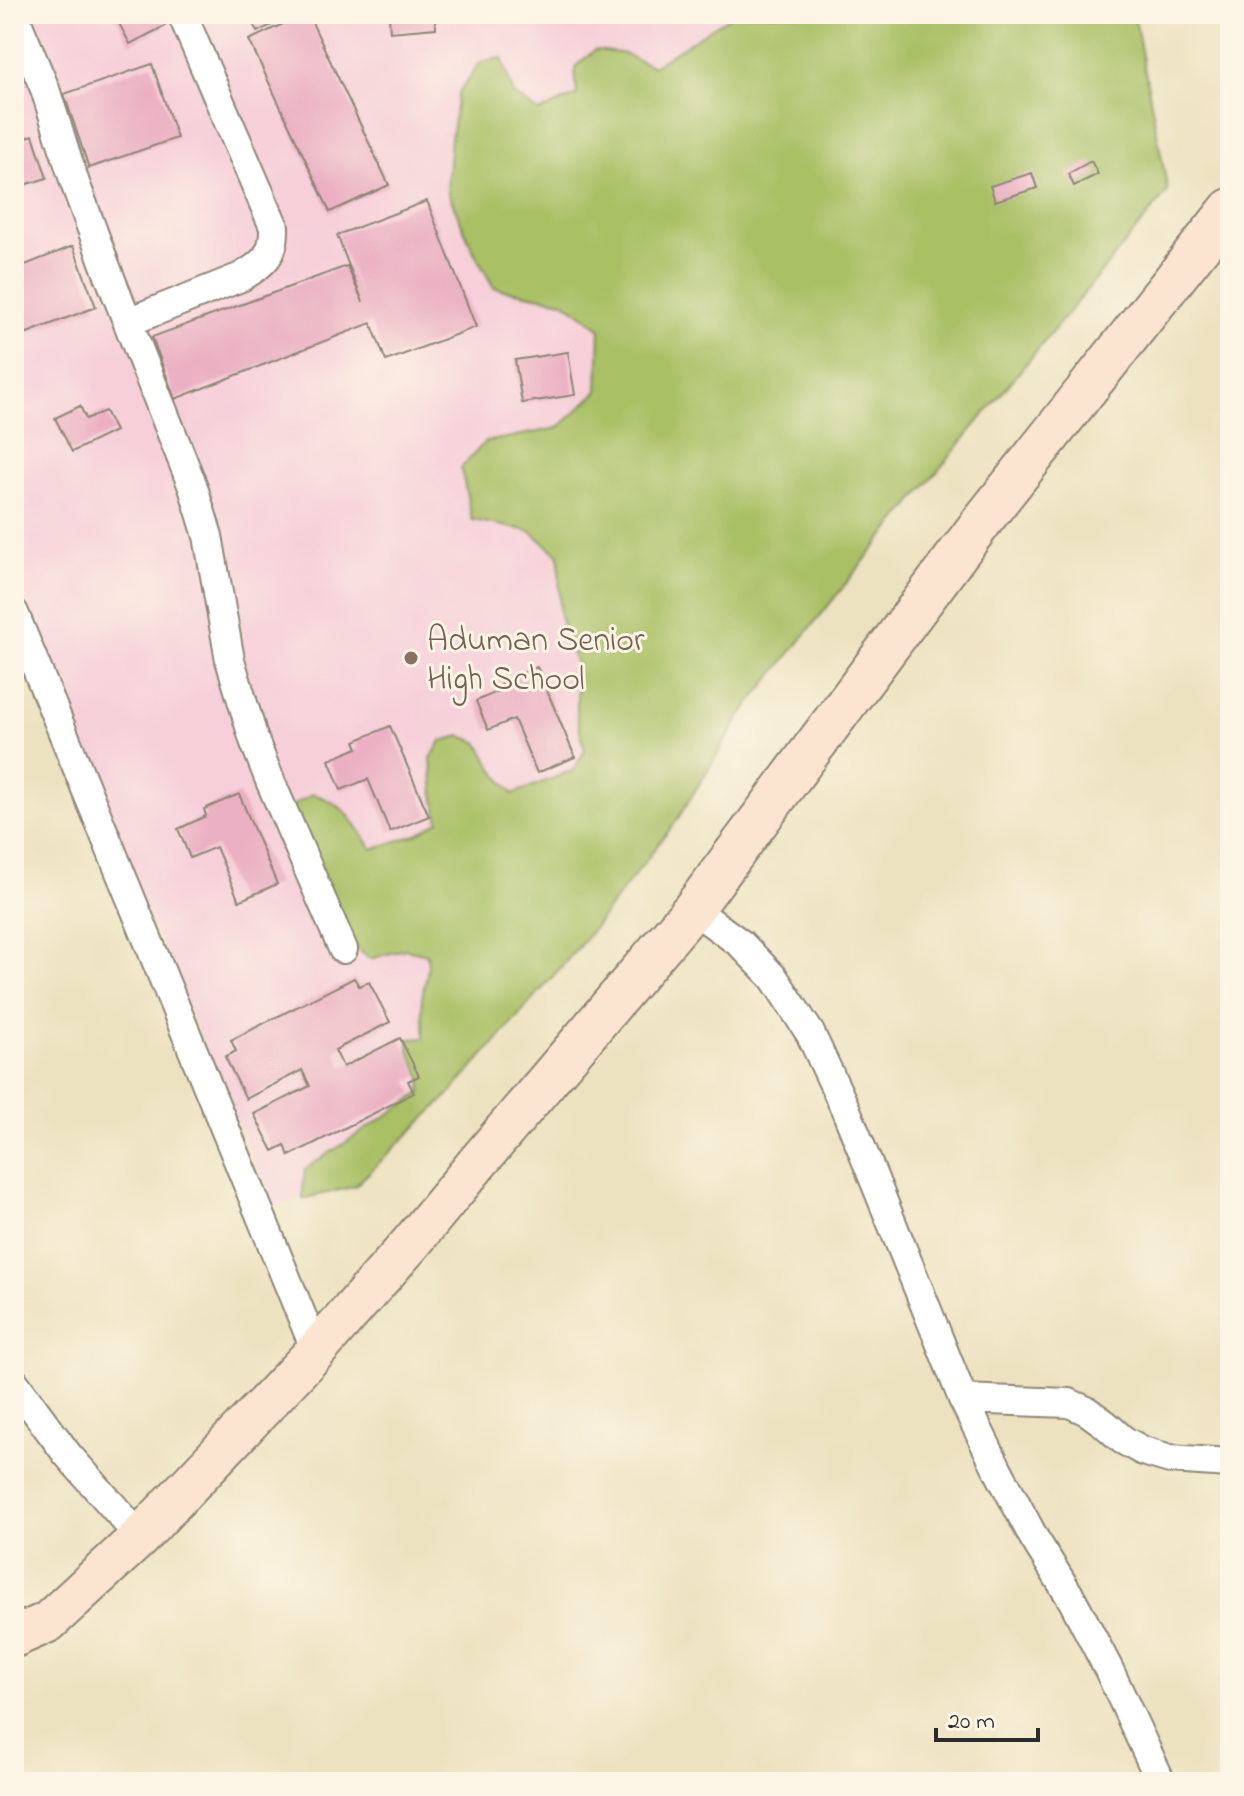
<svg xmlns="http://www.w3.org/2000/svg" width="1244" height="1796" viewBox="0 0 1244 1796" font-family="'Indie Flower',sans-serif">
<rect width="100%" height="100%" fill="#fcf5e5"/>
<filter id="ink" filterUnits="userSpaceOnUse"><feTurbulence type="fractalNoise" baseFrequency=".0125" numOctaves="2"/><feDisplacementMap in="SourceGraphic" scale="16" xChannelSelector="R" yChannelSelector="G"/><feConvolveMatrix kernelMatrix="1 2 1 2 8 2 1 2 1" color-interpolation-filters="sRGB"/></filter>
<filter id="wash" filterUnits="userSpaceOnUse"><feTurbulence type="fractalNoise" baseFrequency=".006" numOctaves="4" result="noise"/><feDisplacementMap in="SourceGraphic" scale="32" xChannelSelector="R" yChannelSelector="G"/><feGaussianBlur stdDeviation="1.8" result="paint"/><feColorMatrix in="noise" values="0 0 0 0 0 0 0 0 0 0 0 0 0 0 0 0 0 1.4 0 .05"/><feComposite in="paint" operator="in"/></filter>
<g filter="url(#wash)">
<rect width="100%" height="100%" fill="#ede2c0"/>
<polygon fill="#f6cfd9" points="14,14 1134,14 1168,191 872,551 744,711 677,820 582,943 449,1095 355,1186 274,1206 14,606"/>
<path fill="#a9c065" stroke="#6a7648" stroke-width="2" d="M734,14h400l34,177 -296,360 -128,160 -67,109 -95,123 -133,152 -94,91 -52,13v-13l2,-17 116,-76 1,-16 -13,-26v-12l15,-1c1,-13 -3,-26 -2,-39 2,-19 8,-24 5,-45l-21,-5 -36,10 -31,-24 -46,-76 -14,-15 -1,-16 3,-16 32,-18c32,9 42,29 59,55l44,-14 23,-14 -5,-26 -3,-37 10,-17 20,-5 17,6 17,30 18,22 61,-24 11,-20 -8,-33v-50l-17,-51 -1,-61 -29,-24 -58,-11 -11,-52 24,-26 73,-14 40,-37 2,-63 -37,-27 -69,-13 -22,-40 -25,-58 4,-53 7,-43 23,-32 21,-4 12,37 25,17 38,-17 -2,-28 20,-17 26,3 32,13z"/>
<g id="blocks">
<g fill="#ebb0c3">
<polygon points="114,14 159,14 165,26 130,44"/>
<polygon points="249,14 295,14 257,32"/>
<polygon points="304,14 308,14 389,185 330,212 249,40"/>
<polygon points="389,14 435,14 436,28 390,32"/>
<polygon points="152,64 177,138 89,168 64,94"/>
<polygon points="33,135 47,178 14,188 14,142"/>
<polygon points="1091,161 1098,174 1074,186 1068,174"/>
<polygon points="1032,173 1037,188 995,201 990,186"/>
<polygon points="427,201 476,327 386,361 371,323 175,399 152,337 347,266 363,302 337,235"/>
<polygon points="73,246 96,307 14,338 14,253 20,267"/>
<polygon points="568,352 575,395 522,403 515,360"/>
<polygon points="80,406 86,419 105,411 115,431 72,452 55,418"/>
<polygon points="537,667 575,757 537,773 514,719 488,730 476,701 504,689 501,682"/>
<polygon points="390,726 429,816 390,832 368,779 341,790 329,760 358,748 355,741"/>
<polygon points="239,794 277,884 239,901 216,847 190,858 178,829 206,816 204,809"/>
<polygon points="354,978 359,986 369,982 390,1022 335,1050 343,1067 400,1038 419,1076 408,1081 414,1093 289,1156 285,1145 273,1151 254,1114 310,1086 302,1070 246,1099 225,1057 236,1051 231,1040"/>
</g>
</g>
</g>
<g filter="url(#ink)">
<use href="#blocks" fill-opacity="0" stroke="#8c8676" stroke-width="2"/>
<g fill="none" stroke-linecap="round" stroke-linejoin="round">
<g stroke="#8c8676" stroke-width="32">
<g id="street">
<polyline points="14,15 45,89 75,183 107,270 193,487 208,536 230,660 254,740 271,783 343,949"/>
<path d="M128,322l113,-45c23,-13 34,-23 33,-50l-92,-213"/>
<polyline points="14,613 316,1351"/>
<polyline points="693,909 741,944 774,978 810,1033 846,1110 963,1399 998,1470 1034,1538 1073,1601 1109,1670 1161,1782"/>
<polyline points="14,1382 67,1454 140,1537"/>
<polyline points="963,1399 1069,1403 1087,1411 1105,1424 1123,1440 1143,1451 1170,1459 1230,1463"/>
</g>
</g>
<g stroke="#8c8676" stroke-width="44">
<polyline id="secondary" points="14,1637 48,1622 140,1537 316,1351 412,1242 478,1162 693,909 983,520 1230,209"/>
</g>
<use href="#street" stroke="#fff" stroke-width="28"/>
<use href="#secondary" stroke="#fce5d0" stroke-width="40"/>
</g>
</g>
<circle fill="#8d6e63" stroke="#fcf5e5" stroke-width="3" cx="411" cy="658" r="8"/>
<g text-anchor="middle" stroke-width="6" stroke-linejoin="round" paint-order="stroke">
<g font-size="34" fill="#785e54" stroke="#fcf5e5" text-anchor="start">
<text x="427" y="650">Aduman Senior<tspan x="427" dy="39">High School</tspan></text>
</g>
</g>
<rect width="1244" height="1796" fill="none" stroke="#fcf5e5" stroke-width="48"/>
<path d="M936 1728v12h102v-12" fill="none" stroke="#2b2b2b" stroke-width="4"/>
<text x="948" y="1728" font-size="24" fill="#2b2b2b" stroke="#fcf5e5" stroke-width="6" paint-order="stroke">20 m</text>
</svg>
